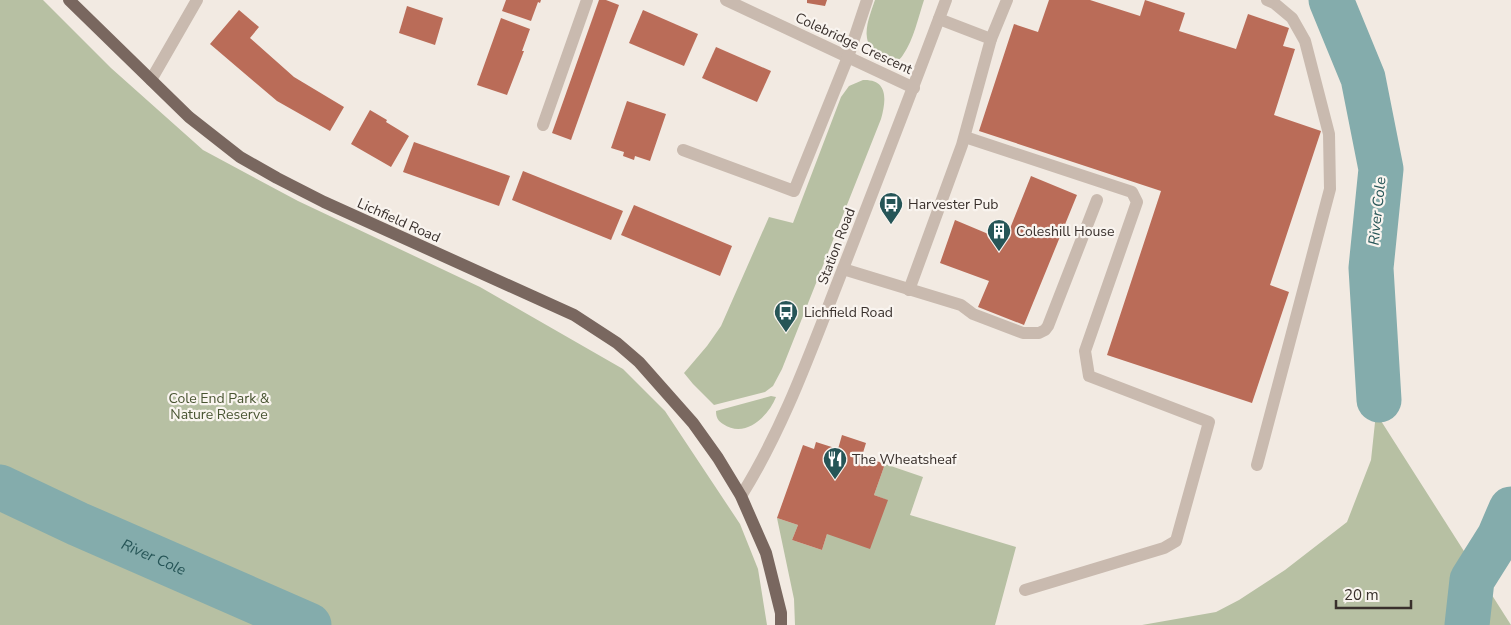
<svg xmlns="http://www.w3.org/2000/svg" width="1511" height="625" viewBox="0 0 1511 625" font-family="'Nunito Sans',sans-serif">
<rect width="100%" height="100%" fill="#f2eae2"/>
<g fill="#b7c0a3">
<polygon points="0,0 43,0 111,68 203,150 298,201 480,287 623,369 665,411 740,524 758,569 767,625 0,625"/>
<path d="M875,0h49c-6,18 -10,39 -21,55 -14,21 -33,1 -36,-17 -2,-12 4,-26 8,-38z"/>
<path d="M863,80c26,-1 23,21 18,39l-99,250 -9,17 -8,6 -51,13 -21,-21 -9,-11 23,-27 14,-20 48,-109 24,6 48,-126 8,-11z"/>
<path d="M771,396l5,1c-8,20 -31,42 -53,27 -5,-3 -7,-7 -7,-13z"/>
<polygon points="1376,413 1511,625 1142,625 1216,612 1239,600 1285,570 1347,522 1371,460"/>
<polygon points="885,464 923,477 910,515 1016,547 995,625 795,625 794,599 777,518 798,525 792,540 822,550 827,534 887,500 874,495"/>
</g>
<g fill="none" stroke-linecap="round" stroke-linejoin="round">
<g stroke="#84acac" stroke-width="45">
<polyline points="1331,0 1363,78 1381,169 1371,268 1379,400"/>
<path id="s1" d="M0,487l78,37 231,101"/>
<polyline points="1467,625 1472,580 1499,537 1511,509"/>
</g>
</g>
<g fill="#ba6c58">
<polygon points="506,0 541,0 540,3 538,2 531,21 502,11"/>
<polygon points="599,0 606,0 619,5 571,140 552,133"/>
<polygon points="807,0 827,0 825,6 807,3"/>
<polygon points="1049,0 1090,0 1140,16 1145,0 1185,13 1179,31 1236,49 1248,14 1289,28 1283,46 1295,49 1274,115 1321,131 1270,285 1289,292 1252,403 1107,355 1161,191 979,131 1014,24 1038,32"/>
<polygon points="407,6 443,18 435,45 399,33"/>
<polygon points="239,10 259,27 250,38 294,77 344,107 330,131 277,101 210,44"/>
<polygon points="643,10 698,34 684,66 629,43"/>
<polygon points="501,18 530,29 522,51 524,51 507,95 477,85"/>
<polygon points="716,47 771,71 757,102 702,78"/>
<polygon points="627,101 666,114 650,161 635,156 634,160 623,156 624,152 611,148"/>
<polygon points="370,110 387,120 386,122 409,136 391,167 351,144"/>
<polygon points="414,142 510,176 499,206 403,172"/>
<polygon points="523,171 623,211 611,240 512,200"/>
<polygon points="1031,176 1077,195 1024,325 978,307 989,281 940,263 955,220 1005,241"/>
<polygon points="634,205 732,246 720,276 621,235"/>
<polygon points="842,435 866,443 862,456 885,464 874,495 888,500 870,549 827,534 822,550 792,540 798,525 777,518 803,445 814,449 816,442 838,449"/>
</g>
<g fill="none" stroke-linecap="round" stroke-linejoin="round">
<g stroke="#c9baaf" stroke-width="12">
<polyline points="726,0 914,88"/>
<polyline points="991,39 1007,0"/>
<polyline points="151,80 197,0"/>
<polyline points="543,125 587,0"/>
<polyline points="965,137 1132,192 1137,202 1085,351 1089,376 1209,422 1176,541 1164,548 1025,590"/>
<polyline points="683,150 794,191 848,57 867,0"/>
<polyline points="843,269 961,305 973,314 1023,333 1039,333 1045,330 1048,326 1097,200"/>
<polyline points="909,290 962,145 991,39 939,19"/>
<polyline points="1257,465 1330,189 1329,134 1305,41 1292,18 1274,3 1267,0"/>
<path d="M741,496c42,-67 69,-143 98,-217 36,-93 72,-185 107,-279"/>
</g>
<polyline stroke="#79675f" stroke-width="12" points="69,0 189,117 240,157 277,178 324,202 574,315 617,343 639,362 693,423 718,458 741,496 766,553 781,613 781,625"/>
</g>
<defs>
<g id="bus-pin" transform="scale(1.25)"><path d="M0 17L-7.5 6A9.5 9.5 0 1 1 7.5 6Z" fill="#265557" stroke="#f9f4ef"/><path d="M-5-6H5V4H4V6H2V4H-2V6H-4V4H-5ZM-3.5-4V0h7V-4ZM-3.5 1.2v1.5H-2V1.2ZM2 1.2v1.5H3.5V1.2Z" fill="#fff"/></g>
<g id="building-pin" transform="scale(1.25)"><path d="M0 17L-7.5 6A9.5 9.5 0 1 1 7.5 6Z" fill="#265557" stroke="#f9f4ef"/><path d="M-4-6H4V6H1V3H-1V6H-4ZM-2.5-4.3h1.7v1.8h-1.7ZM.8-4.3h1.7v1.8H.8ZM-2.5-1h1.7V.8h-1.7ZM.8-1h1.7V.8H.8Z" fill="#fff"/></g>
<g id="restaurant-pin" transform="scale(1.25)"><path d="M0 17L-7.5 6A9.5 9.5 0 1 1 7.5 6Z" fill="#265557" stroke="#f9f4ef"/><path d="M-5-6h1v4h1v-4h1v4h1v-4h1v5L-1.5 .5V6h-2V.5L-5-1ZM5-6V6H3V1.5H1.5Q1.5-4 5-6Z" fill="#fff"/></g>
</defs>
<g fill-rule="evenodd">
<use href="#bus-pin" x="891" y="204"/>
<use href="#building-pin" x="999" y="231"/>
<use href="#bus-pin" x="786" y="312"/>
<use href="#restaurant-pin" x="835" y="459"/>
</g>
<g text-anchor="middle" stroke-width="4.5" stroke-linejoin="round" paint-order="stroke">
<g font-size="14" fill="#39302c" stroke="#f9f4ef">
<text transform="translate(854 43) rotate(25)" y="5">Colebridge Crescent</text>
<text transform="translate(399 220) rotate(24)" y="5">Lichfield Road</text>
<text transform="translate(836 246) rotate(-69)" y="5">Station Road</text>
</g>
<g font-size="14" fill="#39302c" stroke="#f9f4ef" text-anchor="start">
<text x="908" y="209">Harvester Pub</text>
<text x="1016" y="236">Coleshill House</text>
<text x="804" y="317">Lichfield Road</text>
<text x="852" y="464">The Wheatsheaf</text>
</g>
<g font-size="14" fill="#495532" stroke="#f9f4ef">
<text x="219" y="403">Cole End Park &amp;<tspan x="219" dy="16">Nature Reserve</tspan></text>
</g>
<g font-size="15" font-style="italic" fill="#265557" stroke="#f9f4ef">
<text transform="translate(1377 211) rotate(-84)" y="5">River Cole</text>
<text dy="5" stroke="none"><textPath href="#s1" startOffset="169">River Cole</textPath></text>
</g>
</g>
<path d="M1336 600v8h75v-8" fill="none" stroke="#39302c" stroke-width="2.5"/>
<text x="1344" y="600" font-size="15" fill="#39302c" stroke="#f9f4ef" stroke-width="4" paint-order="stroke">20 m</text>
</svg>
